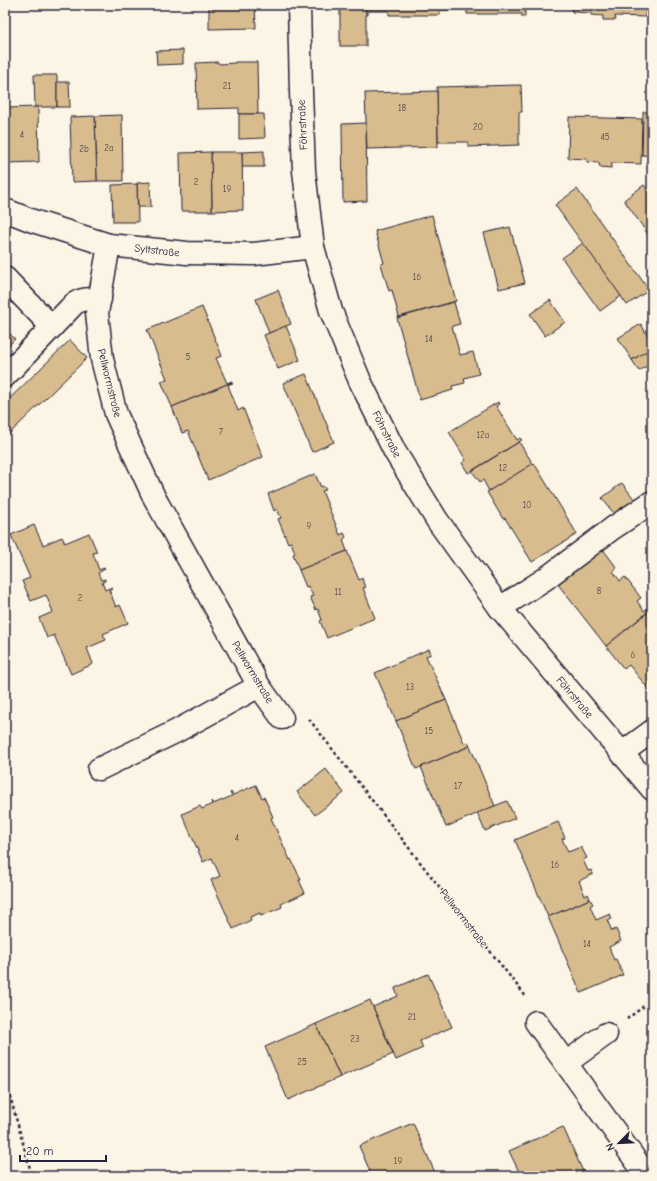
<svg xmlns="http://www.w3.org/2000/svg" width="657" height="1181" viewBox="0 0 657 1181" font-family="'Comic Neue',sans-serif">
<rect width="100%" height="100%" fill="#fcf5e5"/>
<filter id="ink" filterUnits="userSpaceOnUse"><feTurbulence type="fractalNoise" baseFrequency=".025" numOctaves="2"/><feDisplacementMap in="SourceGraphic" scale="8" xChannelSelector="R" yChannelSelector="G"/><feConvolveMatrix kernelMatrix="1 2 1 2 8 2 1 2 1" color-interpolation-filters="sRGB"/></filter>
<g filter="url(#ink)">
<g fill="#d9bc8d" stroke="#22223b">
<polygon points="209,5 255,5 256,28 209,29"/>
<rect x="340" y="5" width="26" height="41"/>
<polygon points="366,5 446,5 446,10 440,10 440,15 389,15 389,11 368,11 368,15 366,15"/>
<polygon points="446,5 525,5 525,17 522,17 522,14 467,14 467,10 446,10"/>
<polygon points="572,5 646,5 645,17 615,16 616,20 603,20 603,16 591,15 591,13 572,12"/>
<polygon points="183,50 183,64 157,65 156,51"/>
<polygon points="218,62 219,64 235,63 235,62 257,62 258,114 239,114 239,108 197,109 196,63"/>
<polygon points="34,75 57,75 57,107 35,107"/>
<polygon points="57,82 69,82 70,107 57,107"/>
<polygon points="521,85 522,112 519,112 519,145 468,147 468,142 438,142 437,87"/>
<polygon points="437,91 438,147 367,149 365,93"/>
<polygon points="38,107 39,162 5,163 5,108"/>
<polygon points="643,112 652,112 652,156 642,155"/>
<polygon points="239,114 264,114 265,138 239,139"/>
<polygon points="122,115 123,181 97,181 95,116"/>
<polygon points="95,116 97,181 72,182 70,117"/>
<polygon points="569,117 642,119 641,164 612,163 611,168 600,167 599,163 587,162 587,159 568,158"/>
<polygon points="366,123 367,201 343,202 342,124"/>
<polygon points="264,151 264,167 242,167 242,152"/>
<polygon points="211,152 242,152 243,210 212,211"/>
<polygon points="211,152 212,211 181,211 180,153"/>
<polygon points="150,182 151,207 138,207 137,183"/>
<polygon points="137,184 138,222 113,222 112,185"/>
<polygon points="644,185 652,196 652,240 624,200"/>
<polygon points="577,189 649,290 627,305 555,205"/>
<polygon points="432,215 456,301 399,317 392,290 389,291 381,264 384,263 375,231"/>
<polygon points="510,227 525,283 499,289 484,233"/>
<polygon points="583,243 621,296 600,311 562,258"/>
<polygon points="278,290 291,324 269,333 256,299"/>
<polygon points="550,300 565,322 545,336 530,314"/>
<polygon points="454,302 460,324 452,326 460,355 473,352 479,374 464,378 465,383 452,386 453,390 420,400 397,318"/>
<polygon points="202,307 222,356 216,358 227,383 232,381 232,382 172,407 161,381 167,379 147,330"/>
<polygon points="641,324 652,344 652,348 632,360 618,338"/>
<polygon points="286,326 300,360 278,369 264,335"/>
<polygon points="5,329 15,339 5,349"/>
<polygon points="70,340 87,358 5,438 5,403"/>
<polygon points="652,348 652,363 639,371 632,360"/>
<polygon points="306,374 334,442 312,452 283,383"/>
<polygon points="232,382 233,383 228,385 238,411 243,408 263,457 208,480 188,431 182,433 172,407"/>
<polygon points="498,402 499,404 496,406 517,440 520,438 522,440 468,473 462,463 466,460 449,432"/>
<polygon points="519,442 533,464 489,491 483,480 480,482 472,471"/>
<polygon points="534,463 577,534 532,562 505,518 503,519 487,492"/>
<polygon points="315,474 321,487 323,486 325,488 326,490 322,491 340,535 344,533 346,537 343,540 347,551 299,570 293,554 295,553 291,542 288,543 278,519 281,518 277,509 274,511 268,494"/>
<polygon points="622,483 638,504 618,519 602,498"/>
<polygon points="34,525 43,545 62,537 65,543 89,533 97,552 93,553 99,570 104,568 105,569 98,573 101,580 105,579 105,581 102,582 105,590 112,587 113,588 109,590 116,607 120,605 128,623 103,634 106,640 87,648 93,664 71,674 54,635 47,638 39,618 53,612 46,595 31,601 22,581 30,578 11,535"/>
<polygon points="602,548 617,568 613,571 620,581 625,577 641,598 637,601 644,611 648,608 650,610 606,646 557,583"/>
<polygon points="347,551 359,580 362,578 363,581 363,583 366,587 363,588 375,618 327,638 320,621 322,620 318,609 316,610 310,597 313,596 308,586 306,587 299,570"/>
<polygon points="652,609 652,681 646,686 629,665 624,669 606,646"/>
<polygon points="429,649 431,654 426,656 446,700 396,721 375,673"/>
<polygon points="652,681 652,694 646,686"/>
<polygon points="446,700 464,743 468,742 470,746 416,769 396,721"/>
<polygon points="470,746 495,806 446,827 421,767"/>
<polygon points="326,769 344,793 315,815 297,792"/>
<polygon points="256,785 262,798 264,797 273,817 271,818 290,860 291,859 301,880 299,880 305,893 281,904 282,907 261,916 260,913 250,917 251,920 233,929 211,880 220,876 212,858 203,862 182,814 200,806 202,809 212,804 211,801 213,804 232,796 230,793 231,792 233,795"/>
<polygon points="507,801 515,818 485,831 477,813"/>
<polygon points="558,822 565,838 562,839 568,852 581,847 587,858 583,860 588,871 591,870 593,874 579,881 585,896 588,894 590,899 548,917 515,840"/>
<polygon points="590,899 593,904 590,906 596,920 610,914 612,919 607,920 612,931 616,929 621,941 609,947 614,960 616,959 623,975 581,993 548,917"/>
<polygon points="428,974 452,1027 420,1041 423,1048 396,1060 373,1007 398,996 395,989 395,988"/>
<polygon points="370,1000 393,1054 340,1077 316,1024"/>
<polygon points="316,1024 340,1077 288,1100 265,1047"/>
<polygon points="413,1123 436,1175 434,1176 372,1176 359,1146"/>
<polygon points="563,1127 585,1176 521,1176 509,1151"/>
</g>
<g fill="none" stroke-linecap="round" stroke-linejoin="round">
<g stroke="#22223b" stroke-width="25">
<g id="minor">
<polyline points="299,5 301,92 304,171 313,247 331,311 360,381 395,452 437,520 500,608 652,789"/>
<polyline points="5,210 33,221 109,245 187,253 254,254 313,247"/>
<polyline points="109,245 97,313 102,359 116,414 154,497 259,686 282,718"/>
<polyline points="5,278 52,327"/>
<path d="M5,376l69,-72c8,-6 16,-5 26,-5"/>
<polyline points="500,608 545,579 613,528 652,502"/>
<polyline points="622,753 652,731"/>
<polyline points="99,769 175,732 259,686"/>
<polyline points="536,1022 647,1176"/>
<polyline points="566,1063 606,1034"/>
</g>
</g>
<g stroke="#22223b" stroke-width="2.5" stroke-dasharray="3 3" stroke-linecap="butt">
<polyline points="309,719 423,866 527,998"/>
<polyline points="627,1019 652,1000"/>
<polyline points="5,1078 32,1176"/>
</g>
<use href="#minor" stroke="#fcf5e5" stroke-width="22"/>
</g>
</g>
<g text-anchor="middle" stroke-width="3" stroke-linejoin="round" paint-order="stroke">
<g font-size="9" fill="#504850">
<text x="227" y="89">21</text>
<text x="402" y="111">18</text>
<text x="478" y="130">20</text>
<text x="22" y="138">4</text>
<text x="605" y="140">45</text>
<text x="109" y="151">2a</text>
<text x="84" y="152">2b</text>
<text x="196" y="185">2</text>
<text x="227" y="192">19</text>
<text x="417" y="280">16</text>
<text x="429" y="342">14</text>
<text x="188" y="360">5</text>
<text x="221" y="435">7</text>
<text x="483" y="438">12a</text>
<text x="503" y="471">12</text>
<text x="527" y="508">10</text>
<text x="309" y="529">9</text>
<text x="599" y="594">8</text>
<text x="338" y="595">11</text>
<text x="80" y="601">2</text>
<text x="633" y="658">6</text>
<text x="410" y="690">13</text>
<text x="429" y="734">15</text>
<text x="458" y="789">17</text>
<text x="237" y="841">4</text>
<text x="555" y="868">16</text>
<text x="587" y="947">14</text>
<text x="412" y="1020">21</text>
<text x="355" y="1042">23</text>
<text x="302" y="1065">25</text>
<text x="398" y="1164">19</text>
</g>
<g font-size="11" fill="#22223b" stroke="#fcf5e5">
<text transform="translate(302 125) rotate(-93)" y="4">Föhrstraße</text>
<text transform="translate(157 250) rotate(6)" y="4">Syltstraße</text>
<text transform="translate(110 383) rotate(76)" y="4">Pellwormstraße</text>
<text transform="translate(387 434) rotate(63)" y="4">Föhrstraße</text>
<text transform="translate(253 672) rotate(59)" y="4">Pellwormstraße</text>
<text transform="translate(575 697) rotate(50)" y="4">Föhrstraße</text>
<text transform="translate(464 918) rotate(52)" y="4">Pellwormstraße</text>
</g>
</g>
<rect width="657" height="1181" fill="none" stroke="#fcf5e5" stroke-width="20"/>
<rect x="10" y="10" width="637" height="1161" fill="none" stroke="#22223b" stroke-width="1.5" filter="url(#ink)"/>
<g transform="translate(619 1143) rotate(246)" stroke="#fcf5e5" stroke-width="3" paint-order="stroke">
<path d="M0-3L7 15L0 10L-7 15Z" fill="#22223b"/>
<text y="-6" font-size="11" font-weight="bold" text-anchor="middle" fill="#22223b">N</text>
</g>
<path d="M20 1155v6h86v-6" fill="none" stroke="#22223b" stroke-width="2"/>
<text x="26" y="1155" font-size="12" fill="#22223b" stroke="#fcf5e5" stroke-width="3" paint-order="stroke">20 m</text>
</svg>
